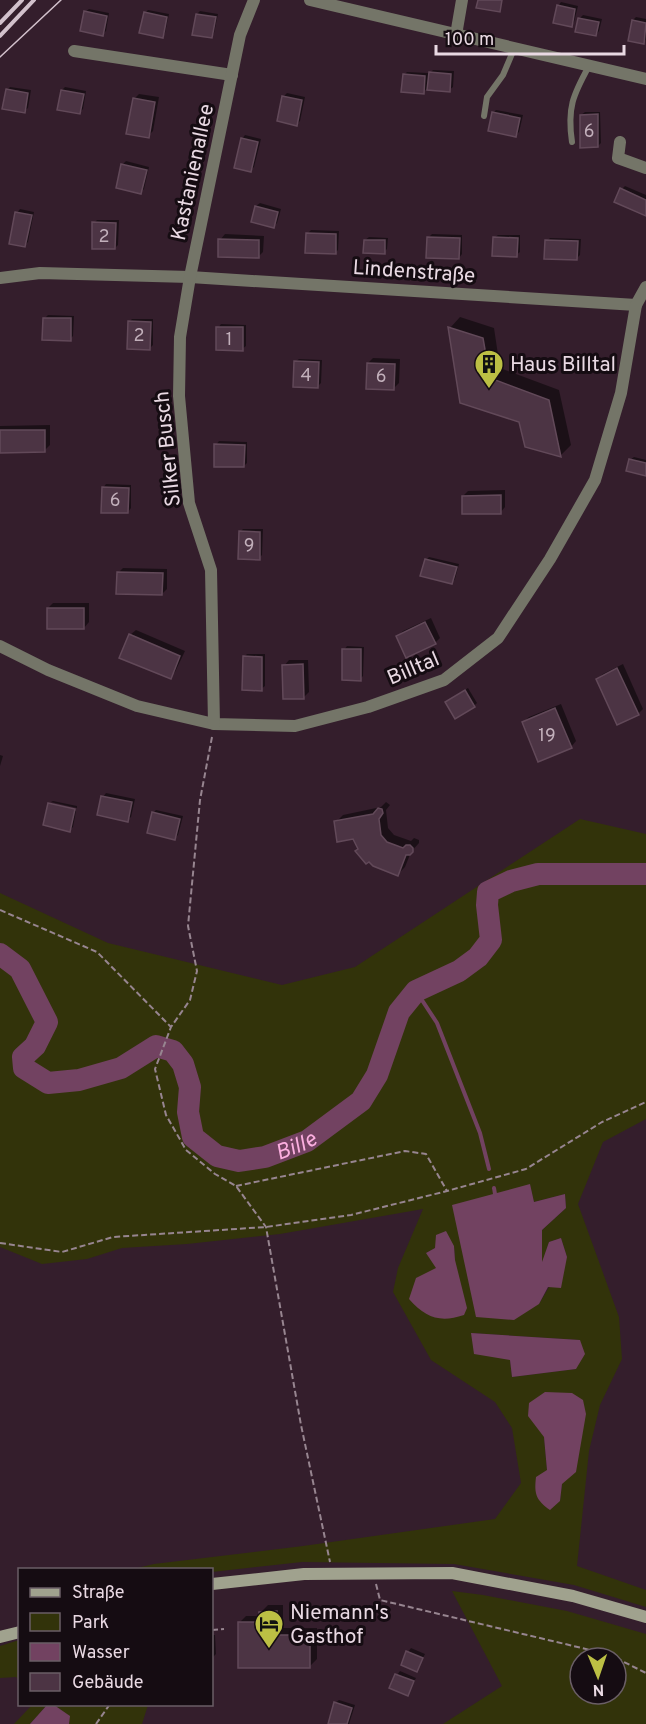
<svg xmlns="http://www.w3.org/2000/svg" width="646" height="1724" viewBox="0 0 646 1724" font-family="Overpass,sans-serif">
<rect width="100%" height="100%" fill="#341e2c"/>
<g fill="#32330a" fill-rule="evenodd">
<path d="M580,819l66,15v285l-43,23 -25,62 41,113 3,42 -22,46 -11,46 -12,115 69,24v17l-72,-22 -120,-21 -152,-2 -90,10v-2l-79,-1 21,-5 149,-18 192,-27 26,-36 -9,-55 -17,-26 -64,-42 -38,-68 5,-24 25,-59 -143,25 -93,10 -65,4 -35,11 -45,5 -42,-17v-354l108,50 174,42 73,-18zM530,1185l4,17 31,-8 1,14 -24,22v34l7,-22 12,-4 6,19 -28,47zM454,1246l1,14 -29,-7 9,-5zM471,1333l109,7 -4,29 -64,8 -2,-17zM544,1437l18,47 -2,17 -13,-31z"/>
<path d="M452,1591l31,4 84,16 79,23v90h-203l59,-38zM580,1658h36v36h-36z"/>
<polygon points="19,1640 19,1680 16,1677 0,1678 0,1646"/>
<polygon points="32,1705 47,1705 30,1724 14,1724"/>
<polygon points="54,1705 148,1705 142,1724 69,1724 69,1716"/>
</g>
<g fill="#724261">
<polygon points="530,1184 534,1202 565,1194 566,1208 542,1230 542,1262 549,1242 561,1238 567,1257 561,1288 548,1287 539,1304 514,1320 476,1317 452,1205"/>
<path d="M446,1231l8,15 1,14 12,48 -3,7c-24,8 -38,3 -55,-16l7,-21 20,-10 -10,-15 9,-5 1,-13z"/>
<polygon points="471,1333 580,1340 585,1354 576,1369 512,1377 510,1360 474,1354"/>
<path d="M545,1392l27,1 11,7 3,14 -10,58 -14,12 -2,17 -10,9c-14,-10 -16,-16 -14,-33l11,-7 -3,-33 -16,-21 1,-13z"/>
<polygon points="47,1705 54,1705 70,1716 69,1724 30,1724"/>
</g>
<g fill="#0007">
<polygon points="561,2 578,6 574,22 571,25 558,6"/>
<polygon points="89,9 109,13 106,31 103,34 85,12"/>
<polygon points="148,10 169,14 165,33 162,37 145,13"/>
<polygon points="200,11 218,14 214,33 211,37 197,14"/>
<polygon points="583,15 602,19 599,31 596,35 580,18"/>
<polygon points="636,17 646,19 646,40 643,42 633,20"/>
<polygon points="433,70 454,71 453,87 449,90 429,87 423,92 404,75 407,72 428,73 428,75"/>
<polygon points="10,87 31,90 28,108 24,111 7,90"/>
<polygon points="65,87 86,91 83,109 80,112 62,90"/>
<polygon points="287,93 305,97 300,121 297,124 284,96"/>
<polygon points="139,94 159,97 153,131 148,136 134,99"/>
<polygon points="496,110 523,115 519,132 516,135 493,113"/>
<polygon points="585,112 600,112 601,143 598,146 581,115"/>
<polygon points="245,135 261,139 254,167 251,170 242,139"/>
<polygon points="126,161 149,167 144,189 141,192 122,165"/>
<polygon points="625,186 646,195 646,214 622,189"/>
<polygon points="260,203 281,209 277,223 274,226 256,206"/>
<polygon points="20,209 34,212 28,242 25,245 17,213"/>
<polygon points="97,220 119,220 118,245 115,248 94,223"/>
<polygon points="311,230 339,231 338,250 335,253 308,233"/>
<polygon points="225,234 264,236 263,252 258,257 220,240"/>
<polygon points="432,234 462,235 462,254 459,258 429,237"/>
<polygon points="498,235 520,235 520,252 516,255 494,238"/>
<polygon points="369,237 388,238 387,249 384,252 365,240"/>
<polygon points="550,238 581,239 580,255 577,258 547,241"/>
<polygon points="48,315 74,316 73,336 70,339 44,319"/>
<polygon points="460,317 494,328 500,368 559,390 571,445 561,455 526,446 521,421 461,402 450,328"/>
<polygon points="132,319 153,319 153,345 150,348 129,322"/>
<polygon points="221,324 246,325 246,346 242,349 218,328"/>
<polygon points="373,358 400,359 399,383 394,388 368,363"/>
<polygon points="299,359 322,360 321,383 318,386 295,362"/>
<polygon points="50,425 50,445 45,450 0,451 0,426"/>
<polygon points="219,441 247,442 247,463 244,466 216,445"/>
<polygon points="634,457 646,460 646,475 630,460"/>
<polygon points="106,484 131,485 131,508 128,512 103,488"/>
<polygon points="505,490 505,507 500,513 463,496 468,491"/>
<polygon points="243,529 263,529 262,555 259,558 240,532"/>
<polygon points="429,557 459,564 455,579 452,583 426,560"/>
<polygon points="123,568 167,569 167,589 162,594 118,573"/>
<polygon points="53,603 89,603 89,622 84,628 48,608"/>
<polygon points="431,618 440,638 435,643 398,636 403,631"/>
<polygon points="136,630 185,651 175,672 170,677 130,635"/>
<polygon points="347,646 364,647 363,676 360,679 344,650"/>
<polygon points="247,654 265,654 265,686 261,689 244,657"/>
<polygon points="289,660 308,660 309,692 304,697 284,666"/>
<polygon points="623,664 643,709 638,714 597,679 603,674"/>
<polygon points="468,688 477,703 474,706 450,699"/>
<polygon points="561,704 576,741 571,747 523,722 529,717"/>
<polygon points="0,755 3,756 0,766"/>
<polygon points="106,793 135,799 131,817 127,820 103,797"/>
<polygon points="53,801 77,806 77,808 51,802"/>
<polygon points="386,802 390,805 386,810 388,828 394,835 411,841 414,838 419,840 419,843 411,852 405,867 398,874 360,849 355,838 336,822 343,815 381,807"/>
<polygon points="50,805 76,811 73,827 70,830"/>
<polygon points="156,810 183,816 178,835 175,838 153,813"/>
<polygon points="268,1605 283,1605 283,1628 317,1628 317,1659 310,1666 239,1623 246,1616 261,1616 261,1612"/>
<polygon points="212,1635 215,1635 216,1654 212,1658"/>
<polygon points="411,1648 425,1654 417,1670 408,1652"/>
<polygon points="400,1671 416,1678 407,1694 397,1675"/>
<polygon points="339,1700 355,1705 349,1724 332,1724 335,1703"/>
</g>
<g fill="none" stroke-linecap="round" stroke-linejoin="round">
<g stroke="#724261" stroke-width="4">
<polyline points="416,991 437,1023 480,1133 489,1169"/>
<polyline points="494,1188 495,1194"/>
</g>
<path stroke="#724261" stroke-width="22" id="s1" d="M0,954l20,15 27,53 -12,24 -12,11 1,11 24,15 31,-3 42,-12 35,-22 17,5 10,13 7,23 -2,25 5,25 24,19 22,5 26,-4 42,-16 54,-40 16,-26 22,-63 17,-21 43,-20 19,-14 13,-17 -4,-35 1,-13 23,-11 27,-7h108"/>
</g>
<g fill="#4c3444" stroke="#624959" stroke-width="1.5">
<polygon points="478,0 502,0 500,12 476,8"/>
<polygon points="557,5 575,9 572,27 553,23"/>
<polygon points="84,11 107,16 103,36 80,31"/>
<polygon points="144,12 167,17 163,38 139,33"/>
<polygon points="196,14 216,17 212,38 192,35"/>
<polygon points="578,18 599,22 596,36 575,32"/>
<polygon points="632,20 646,23 644,44 628,41"/>
<polygon points="429,72 451,74 450,92 427,90"/>
<polygon points="403,74 425,76 424,94 401,92"/>
<polygon points="6,89 28,93 25,113 2,109"/>
<polygon points="61,90 84,94 80,114 57,110"/>
<polygon points="282,96 302,100 297,126 277,121"/>
<polygon points="133,98 155,102 149,138 126,134"/>
<polygon points="492,112 520,118 516,137 488,131"/>
<polygon points="598,114 598,147 580,148 580,115"/>
<polygon points="241,138 258,142 251,172 234,168"/>
<polygon points="121,164 147,170 141,194 116,188"/>
<polygon points="620,188 646,200 646,216 614,202"/>
<polygon points="255,206 278,212 274,228 251,222"/>
<polygon points="15,212 32,215 25,247 9,244"/>
<polygon points="92,222 116,223 115,249 92,249"/>
<polygon points="306,233 336,234 336,254 305,253"/>
<polygon points="427,237 460,238 459,259 426,258"/>
<polygon points="493,237 518,238 517,257 492,256"/>
<polygon points="218,239 259,240 259,258 218,257"/>
<polygon points="364,240 385,240 385,254 363,253"/>
<polygon points="545,240 578,241 577,260 544,259"/>
<polygon points="43,318 71,318 71,341 42,340"/>
<polygon points="128,321 151,322 150,350 127,349"/>
<polygon points="216,327 243,327 243,351 216,350"/>
<polygon points="448,327 483,338 490,378 549,400 561,457 525,447 519,422 460,403"/>
<polygon points="294,361 319,362 318,388 293,387"/>
<polygon points="367,363 395,364 394,390 366,389"/>
<polygon points="0,430 45,430 45,452 0,453"/>
<polygon points="214,444 245,445 244,467 214,467"/>
<polygon points="629,459 646,463 646,476 626,471"/>
<polygon points="102,487 129,488 128,513 101,513"/>
<polygon points="501,495 501,514 462,514 462,496"/>
<polygon points="239,531 260,532 260,560 238,559"/>
<polygon points="425,559 457,567 452,584 420,576"/>
<polygon points="117,572 163,573 162,595 116,594"/>
<rect x="47" y="608" width="37" height="21"/>
<polygon points="425,622 436,644 406,658 396,636"/>
<polygon points="129,634 180,656 171,679 119,658"/>
<polygon points="342,649 361,649 361,681 342,680"/>
<polygon points="243,656 262,657 262,691 242,690"/>
<polygon points="303,664 304,699 283,699 282,665"/>
<polygon points="617,668 639,715 617,725 596,679"/>
<polygon points="465,690 475,707 455,719 445,702"/>
<polygon points="555,708 572,748 538,762 522,722"/>
<polygon points="101,796 132,802 128,822 97,815"/>
<polygon points="48,803 75,809 70,832 43,825"/>
<polygon points="378,808 382,809 383,813 379,819 381,835 387,842 403,848 406,845 410,845 413,848 413,852 410,855 406,855 398,876 373,866 369,862 366,864 355,851 358,849 353,839 337,842 334,821 373,814"/>
<polygon points="152,812 180,819 175,840 147,833"/>
<polygon points="277,1611 277,1635 310,1635 310,1668 238,1668 238,1622 259,1622 259,1612"/>
<polygon points="406,1651 423,1658 417,1672 401,1665"/>
<polygon points="395,1674 414,1681 408,1696 389,1688"/>
<polygon points="334,1702 352,1708 347,1724 328,1724"/>
</g>
<g fill="none" stroke-linecap="round" stroke-linejoin="round">
<g stroke="#978590" stroke-width="2" stroke-dasharray="6 3" stroke-linecap="butt">
<polyline points="212,737 200,800 188,926 197,971 190,1000 171,1027 155,1069 166,1115 186,1150 215,1174 236,1186 266,1227 301,1425 330,1562"/>
<polyline points="0,910 97,952 171,1027"/>
<polyline points="236,1186 405,1151 426,1154 447,1191"/>
<polyline points="0,1243 62,1252 113,1237 266,1227 351,1215 447,1191 526,1169 602,1122 646,1102"/>
<polyline points="376,1584 380,1600 607,1654 616,1658"/>
<polyline points="212,1630 224,1629"/>
<polyline points="616,1658 646,1673"/>
<polyline points="96,1724 110,1704"/>
</g>
<g stroke="#747568" stroke-width="6">
<polyline points="484,116 487,97 503,75 514,49"/>
<path d="M572,142c-5,-34 1,-47 17,-76"/>
</g>
<g stroke="#747568" stroke-width="12">
<polyline points="310,0 646,79"/>
<polyline points="456,35 462,0"/>
<polyline points="74,51 232,75"/>
<polyline points="620,142 618,158 646,168"/>
<polyline points="0,278 40,273 190,277 636,305"/>
<polyline points="0,646 48,670 137,706 214,724 295,726 368,707 444,680 498,638 550,559 595,480 621,393 636,305 646,287"/>
<polyline points="214,724 211,570 189,503 179,396 180,337 190,277 240,35 254,0"/>
</g>
<g stroke="#a0a28e" stroke-width="12">
<polyline points="212,1584 304,1574 452,1573 573,1596 646,1617"/>
<polyline points="0,1637 20,1632"/>
</g>
<polyline stroke="#d2c1cc" stroke-width="1.5" points="0,57 61,0"/>
<g stroke="#d2c1cc" stroke-width="4">
<polyline points="0,23 22,0"/>
<polyline points="0,36 34,0"/>
</g>
</g>
<defs>
<g id="building-pin" transform="scale(1.5)"><path d="M0 17L-7.5 6A9.5 9.5 0 1 1 7.5 6Z" fill="#bcbf44" stroke="#150c12"/><path d="M-4-6H4V6H1V3H-1V6H-4ZM-2.5-4.3h1.7v1.8h-1.7ZM.8-4.3h1.7v1.8H.8ZM-2.5-1h1.7V.8h-1.7ZM.8-1h1.7V.8H.8Z" fill="#111"/></g>
<g id="hotel-pin" transform="scale(1.5)"><path d="M0 17L-7.5 6A9.5 9.5 0 1 1 7.5 6Z" fill="#bcbf44" stroke="#150c12"/><path d="M-6-4.5h1.5V1H6V5H4.5V3h-9V5H-6ZM-4 0a1.8 1.8 0 1 1 3.6 0ZM.5 0V-2.5h3Q6-2.5 6 0Z" fill="#111"/></g>
</defs>
<g fill-rule="evenodd">
<use href="#building-pin" x="489" y="364"/>
<use href="#hotel-pin" x="269" y="1624"/>
</g>
<g text-anchor="middle" stroke-width="6" stroke-linejoin="round" paint-order="stroke">
<g font-size="18" fill="#c2b0bb">
<text x="589" y="137">6</text>
<text x="104" y="242">2</text>
<text x="139" y="341">2</text>
<text x="229" y="345">1</text>
<text x="306" y="381">4</text>
<text x="381" y="382">6</text>
<text x="115" y="506">6</text>
<text x="249" y="551">9</text>
<text x="547" y="741">19</text>
</g>
<g font-size="21" fill="#e9d9e3" stroke="#150c12">
<text transform="translate(192 172) rotate(-78)" y="7">Kastanienallee</text>
<text transform="translate(414 271) rotate(4)" y="7">Lindenstraße</text>
<text transform="translate(167 449) rotate(-96)" y="7">Silker Busch</text>
<text transform="translate(413 668) rotate(-23)" y="7">Billtal</text>
</g>
<g font-size="21" fill="#e9d9e3" stroke="#150c12" text-anchor="start">
<text x="510" y="371">Haus Billtal</text>
<text x="290" y="1619">Niemann's<tspan x="290" dy="24">Gasthof</tspan></text>
</g>
<g font-size="22" font-style="italic" fill="#fcafe0" stroke="#150c12">
<text dy="8" stroke="none"><textPath href="#s1" startOffset="504">Bille</textPath></text>
</g>
</g>
<rect x="18" y="1568" width="195" height="138" fill="#150c12" stroke="#6a5e66" stroke-width="1.5"/>
<rect x="30" y="1588" width="30" height="9" fill="#a0a28e" stroke="#6a5e66" stroke-width="1.5"/>
<text x="72" y="1598" font-size="18" fill="#e9d9e3">Straße</text>
<rect x="30" y="1613" width="30" height="18" fill="#32330a" stroke="#6a5e66" stroke-width="1.5"/>
<text x="72" y="1628" font-size="18" fill="#e9d9e3">Park</text>
<rect x="30" y="1643" width="30" height="18" fill="#724261" stroke="#6a5e66" stroke-width="1.5"/>
<text x="72" y="1658" font-size="18" fill="#e9d9e3">Wasser</text>
<rect x="30" y="1673" width="30" height="18" fill="#4c3444" stroke="#6a5e66" stroke-width="1.5"/>
<text x="72" y="1688" font-size="18" fill="#e9d9e3">Gebäude</text>
<g transform="translate(598 1676) rotate(178)"><circle r="28" fill="#150c12" stroke="#6a5e66" stroke-width="1.5"/>
<path d="M0-4.5L10 22L0 15L-10 22Z" fill="#bcbf44"/>
<text y="-9" font-size="16" font-weight="bold" text-anchor="middle" fill="#e9d9e3">N</text>
</g>
<path d="M436 45v9h188v-9" fill="none" stroke="#e9d9e3" stroke-width="3"/>
<text x="445" y="45" font-size="18" fill="#e9d9e3" stroke="#150c12" stroke-width="4.5" paint-order="stroke">100 m</text>
</svg>
